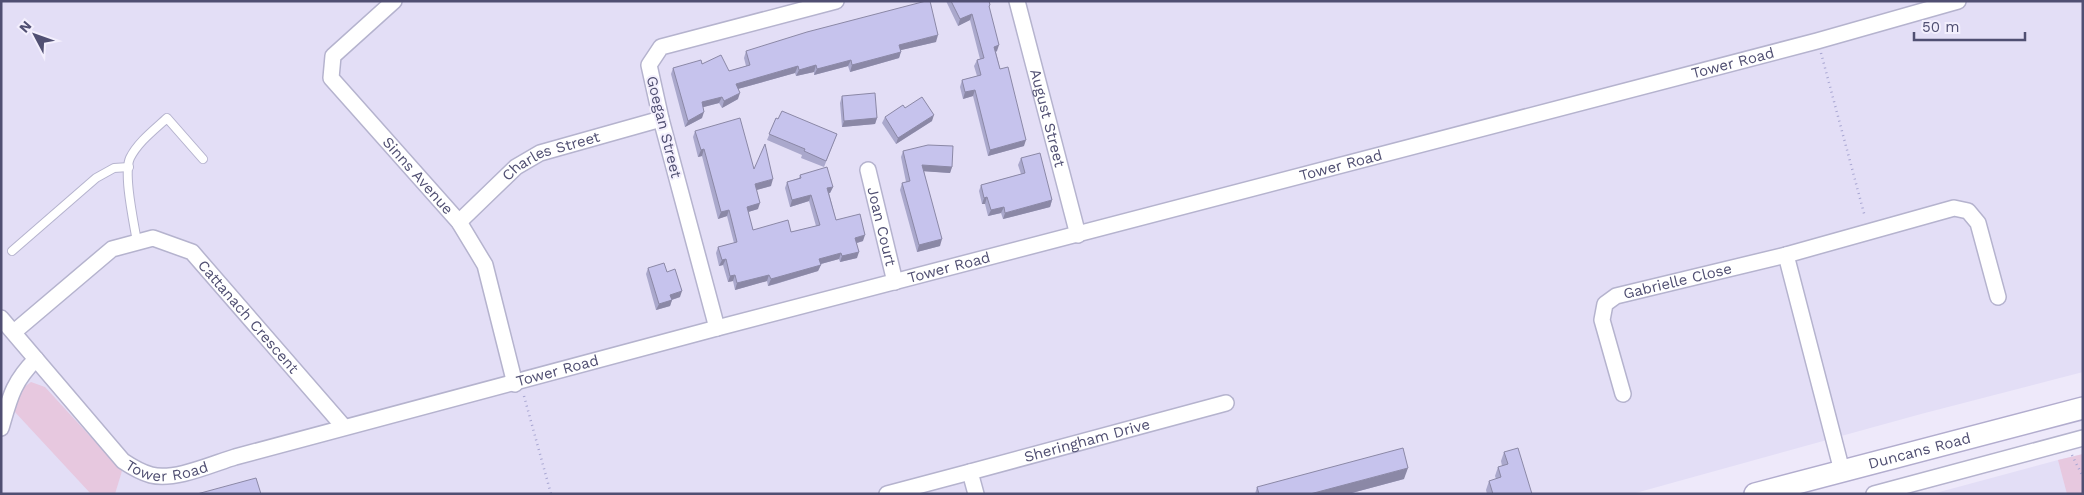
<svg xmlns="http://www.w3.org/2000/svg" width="2084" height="495" viewBox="0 0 2084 495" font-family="'Work Sans',sans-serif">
<rect width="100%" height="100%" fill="#eee9fa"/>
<g fill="#e3def6">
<polygon points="1,1 2083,1 2083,372 1921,414 1632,494 1,494"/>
<polygon points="2083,454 2083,494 1932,494 2058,460"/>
</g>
<g fill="#e7c8df">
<polygon points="31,382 45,387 122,471 115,494 91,494 14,411 20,390"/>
<polygon points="2083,454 2083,494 2067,494 2058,460"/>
</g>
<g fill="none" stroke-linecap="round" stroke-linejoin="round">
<g stroke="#b5b3ce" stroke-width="10">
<g id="service">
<path d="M137,242c-3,-19 -14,-68 -7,-84 8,-16 24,-28 37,-40l36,41"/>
<polyline points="12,251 96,178 114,168 129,167"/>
</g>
</g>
<g stroke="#b5b3ce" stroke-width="18">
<g id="minor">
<path id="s1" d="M394,1l-61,55 -2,22 128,144 26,43 30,119"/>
<path id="s2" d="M1017,1l61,234"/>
<path id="s3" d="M868,170l27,112"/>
<path id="s4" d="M459,222l57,-55 24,-14 121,-34"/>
<polyline points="1786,255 1842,471"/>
<path id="s5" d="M1,318l122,143c9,6 17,11 28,14 24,6 61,-11 84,-18l482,-129 1100,-287 141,-40"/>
<polyline points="717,328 661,119 649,65 661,47 836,1"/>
<path id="s6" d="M14,332l98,-83 41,-11 39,14 152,175"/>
<path id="s7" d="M1623,394l-21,-74 3,-16 11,-8 170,-41 168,-47 14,3 10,12 20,74"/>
<path d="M1,428c9,-31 12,-46 35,-69"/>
<polyline points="887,494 970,472"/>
<path id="s8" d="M976,494l-6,-22 256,-69"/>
<polyline points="1874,494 2083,438"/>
</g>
</g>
<g stroke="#b2adce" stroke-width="24">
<g id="secondary">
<path id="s9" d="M1755,494l328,-86"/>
</g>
</g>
<g stroke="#a8a6d2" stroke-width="2.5" stroke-dasharray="1 4" stroke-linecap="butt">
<polyline points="1821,53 1865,217"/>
<polyline points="524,396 551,494"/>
<polyline points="2072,455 2083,477"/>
</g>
<use href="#service" stroke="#fff" stroke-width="8"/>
<use href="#minor" stroke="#fff" stroke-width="15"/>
<use href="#secondary" stroke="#fff" stroke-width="21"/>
</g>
<g fill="#aaa8cc">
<polygon points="946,1 989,1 990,5 989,8 997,51 996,52 1000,69 1024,146 988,156 973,96 963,99 960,87 962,80 977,76 974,66 977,60 980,59 970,20 958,26"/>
<polygon points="936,42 901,50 899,58 850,72 848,66 814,75 814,72 796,76 795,73 738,89 738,99 722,108 719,103 703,107 702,118 685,127 671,74 673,68 702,64 729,71 746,66 744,58 746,51"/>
<polygon points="842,96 877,118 875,124 842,127 840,103"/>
<polygon points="905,108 932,121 896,144 882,123 885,117"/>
<polygon points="776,118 837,134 824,167 801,158 802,155 767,140"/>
<polygon points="695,131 754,169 771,186 756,190 758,209 748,212 753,230 791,232 816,226 809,201 790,207 785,188 787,182 799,178 800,175 833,187 830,193 829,193 836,220 863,241 857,243 857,258 840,262 839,259 821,264 818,271 776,284 768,286 767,281 735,290 733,281 728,282 723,265 719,266 716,253 718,247 734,243 727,216 718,219 702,156 698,157 693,137"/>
<polygon points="903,151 952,167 950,173 924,171 940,246 917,252 900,190 902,183 906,182 901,157"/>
<polygon points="1021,158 1052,200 1050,207 1003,219 1001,213 988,216 985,204 982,204 979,191 981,185 1021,174 1018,165"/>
<polygon points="648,268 667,272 680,297 672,300 670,306 656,310 646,274"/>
<polygon points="1504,452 1532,494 1487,494 1486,490 1489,481 1496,479 1495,476 1498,467 1502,466 1501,461"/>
<polygon points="1404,479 1348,494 1255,494 1257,487"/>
</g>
<g fill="#8b88a6">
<polygon points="972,14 970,20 958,26 960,19"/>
<polygon points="938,35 936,42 897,51 899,45"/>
<polygon points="999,45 997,51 992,53 994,47"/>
<polygon points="901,52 899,58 850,72 852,65"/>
<polygon points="851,60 848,66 814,75 817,69"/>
<polygon points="816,65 814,72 796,76 799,70"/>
<polygon points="798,66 795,73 734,90 736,84"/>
<polygon points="975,90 973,96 963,99 965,92"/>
<polygon points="740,93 738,99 722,108 724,101"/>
<polygon points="722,97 719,103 700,108 702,102"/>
<polygon points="704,112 702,118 685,127 688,121"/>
<polygon points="934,115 932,121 896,144 898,138"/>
<polygon points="877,118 875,124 842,127 844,121"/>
<polygon points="1026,140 1024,146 988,156 990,150"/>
<polygon points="704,149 702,156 698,157 701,150"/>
<polygon points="922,165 952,167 950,173 920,171"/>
<polygon points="773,179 771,186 753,191 755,184"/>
<polygon points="833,187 830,193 825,194 827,188"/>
<polygon points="811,195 809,201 790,207 792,200"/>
<polygon points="987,197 985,204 982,204 984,198"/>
<polygon points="1052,200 1050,207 1003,219 1005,213"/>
<polygon points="760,203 758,209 745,213 747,207"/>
<polygon points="1004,207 1001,213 988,216 991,210"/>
<polygon points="729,210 727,216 718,219 721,212"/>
<polygon points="865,235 863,241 853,244 855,238"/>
<polygon points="942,239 940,246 917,252 919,245"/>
<polygon points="859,252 857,258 840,262 842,256"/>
<polygon points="841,253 839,259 817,265 819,259"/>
<polygon points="726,259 723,265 719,266 722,260"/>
<polygon points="821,265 818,271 768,286 771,279"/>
<polygon points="735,275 733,281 728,282 730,276"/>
<polygon points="769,275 767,281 735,290 737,283"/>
<polygon points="682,291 680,297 668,301 670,295"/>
<polygon points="672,300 670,306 656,310 659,304"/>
<polygon points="1408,468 1404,479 1348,494 1310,494"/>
</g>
<g fill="#c6c3ed" stroke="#8b88a6">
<polygon points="926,1 930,1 938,35 899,45 901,52 852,65 851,60 817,69 816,65 799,70 798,66 736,84 740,93 724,101 722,97 702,102 704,112 688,121 673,68 701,60 702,64 721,55 729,71 750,65 746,51 807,32"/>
<polygon points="951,1 989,1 990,5 989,6 999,45 994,47 1000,69 1008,67 1026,140 990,150 975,90 965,92 962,80 981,75 977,60 984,58 972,14 960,19"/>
<polygon points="875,93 877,118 844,121 842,96"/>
<polygon points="922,97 934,115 898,138 885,117 903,105 905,108"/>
<polygon points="782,111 837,134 826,161 804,151 805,149 769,134 776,118 778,119"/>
<polygon points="740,118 754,169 765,144 773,179 755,184 760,203 747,207 753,230 788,220 791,232 820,225 811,195 792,200 787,182 801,178 800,175 827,167 833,187 827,188 836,220 860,214 865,235 855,238 859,252 842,256 841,253 819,259 821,265 771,279 769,275 737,283 735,275 730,276 726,259 722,260 718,247 737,242 729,210 721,212 704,149 701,150 695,131"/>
<polygon points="928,145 953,146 952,167 922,165 942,239 919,245 902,183 910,181 903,151"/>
<polygon points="1040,153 1052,200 1005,213 1004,207 991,210 987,197 984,198 981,185 1025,173 1021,158"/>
<polygon points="664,263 667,272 675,269 682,291 670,295 672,300 659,304 648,268"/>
<polygon points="1403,448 1408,468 1310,494 1259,494 1257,487"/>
<polygon points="1518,448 1532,494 1493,494 1489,481 1501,477 1498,467 1508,464 1504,452"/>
<polygon points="256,478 261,494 197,494"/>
</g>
<g text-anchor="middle" stroke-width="4" stroke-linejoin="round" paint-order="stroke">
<g font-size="15" fill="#504f72" stroke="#f3effd">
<text dy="5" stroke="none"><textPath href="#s5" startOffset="1855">Tower Road</textPath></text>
<text dy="5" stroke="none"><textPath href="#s2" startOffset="121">August Street</textPath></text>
<text transform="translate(664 127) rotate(76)" y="5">Goegan Street</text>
<text dy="5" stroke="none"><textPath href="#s4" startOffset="116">Charles Street</textPath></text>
<text dy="5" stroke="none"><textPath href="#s5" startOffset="1450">Tower Road</textPath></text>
<text dy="5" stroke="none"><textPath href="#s1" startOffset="235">Sinns Avenue</textPath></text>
<text dy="5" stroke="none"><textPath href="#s3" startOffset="58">Joan Court</textPath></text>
<text dy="5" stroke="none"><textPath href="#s5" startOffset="1045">Tower Road</textPath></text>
<text dy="5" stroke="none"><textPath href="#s7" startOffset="170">Gabrielle Close</textPath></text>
<text dy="5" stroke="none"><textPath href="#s6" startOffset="298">Cattanach Crescent</textPath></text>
<text dy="5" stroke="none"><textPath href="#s5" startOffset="640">Tower Road</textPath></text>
<text dy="5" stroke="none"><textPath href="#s8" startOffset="144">Sheringham Drive</textPath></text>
<text dy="5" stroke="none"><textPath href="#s9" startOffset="170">Duncans Road</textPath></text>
<text dy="5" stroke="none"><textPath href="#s5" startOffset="235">Tower Road</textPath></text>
</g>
</g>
<rect width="2084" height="495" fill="none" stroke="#504f72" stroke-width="5"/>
<g transform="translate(35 35) rotate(311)" stroke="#f3effd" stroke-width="4" paint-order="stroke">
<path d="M0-4L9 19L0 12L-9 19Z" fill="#504f72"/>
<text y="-8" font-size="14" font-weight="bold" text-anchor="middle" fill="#504f72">N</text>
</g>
<path d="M1914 32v8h111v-8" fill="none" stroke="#504f72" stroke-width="2.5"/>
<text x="1922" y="32" font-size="15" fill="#504f72" stroke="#f3effd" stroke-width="4" paint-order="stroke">50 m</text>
</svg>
